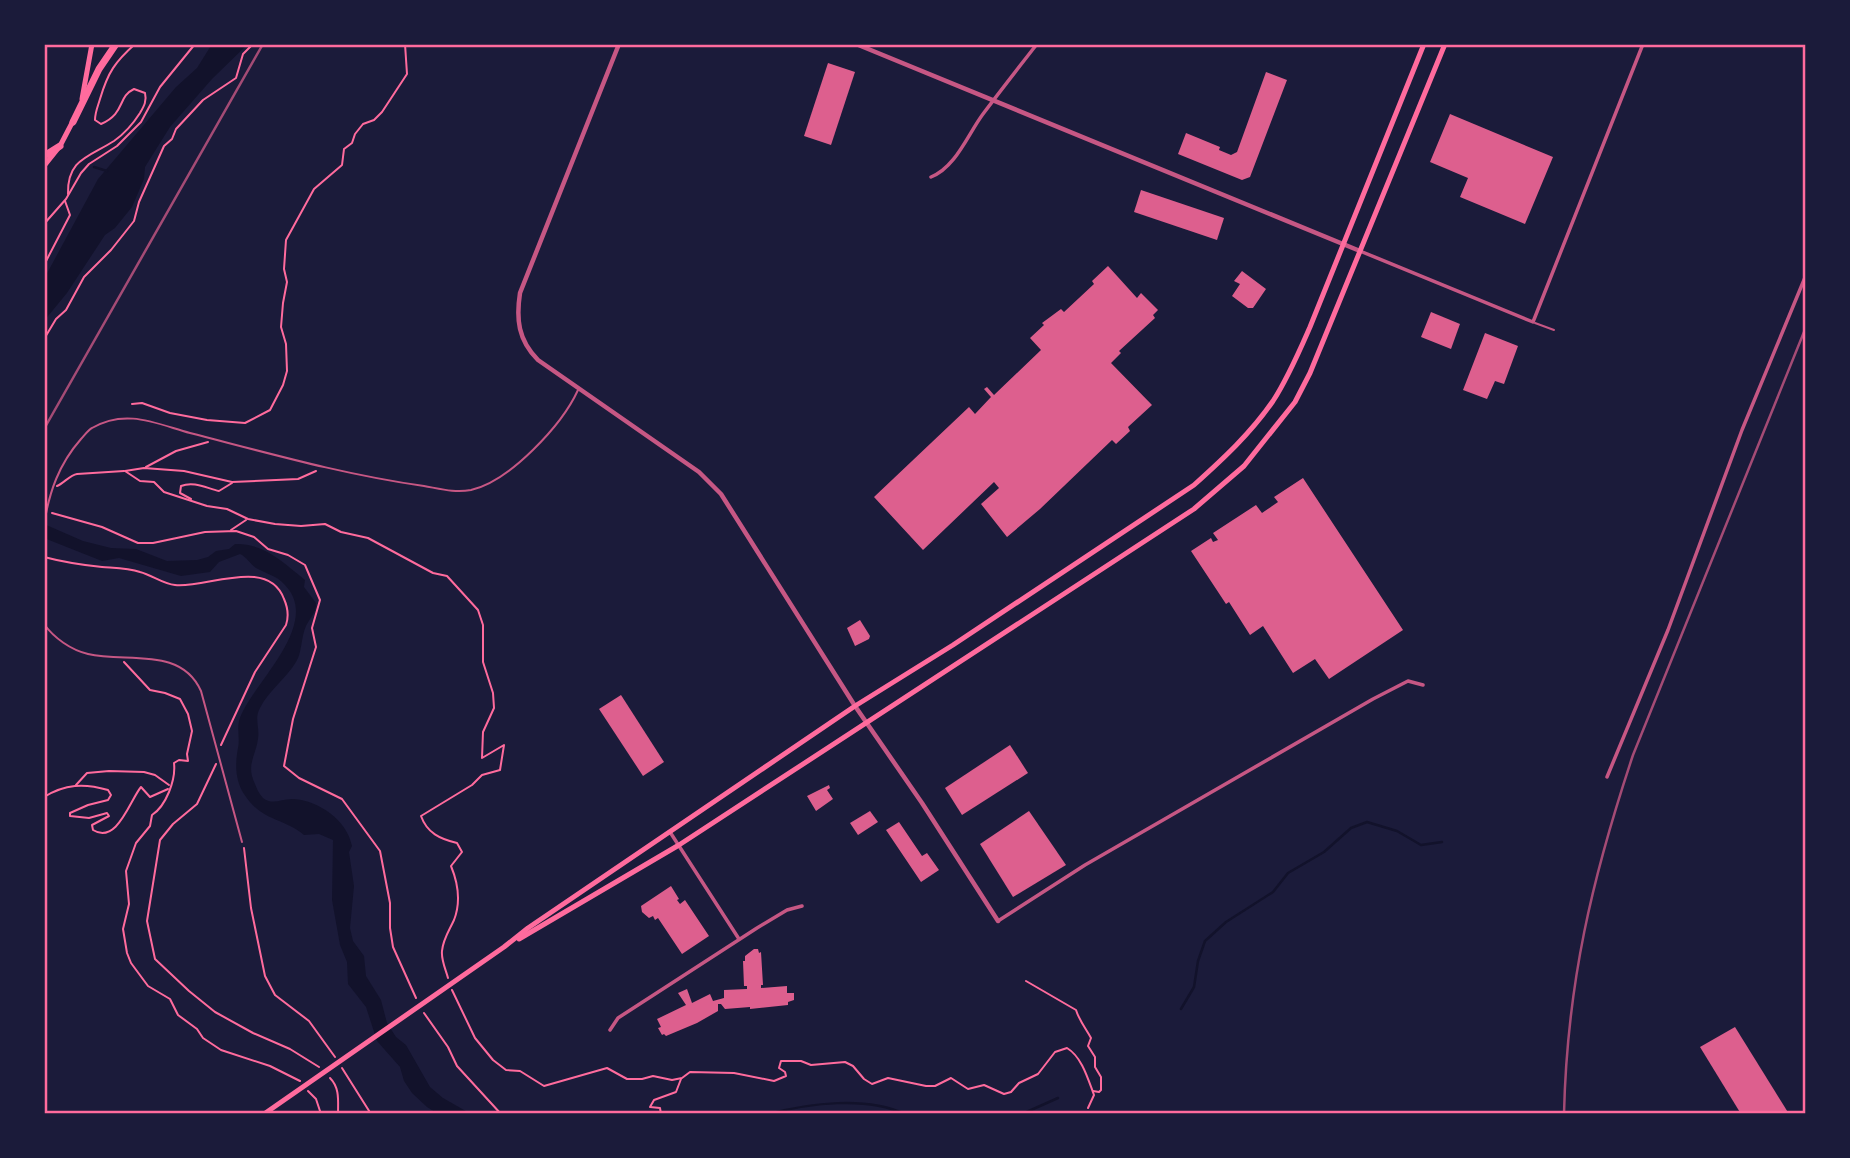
<svg xmlns="http://www.w3.org/2000/svg" width="1850" height="1158" viewBox="0 0 1850 1158" font-family="'Nunito Sans',sans-serif">
<rect width="100%" height="100%" fill="#1b1b3a"/>
<g fill="#12122b">
<polygon points="212,44 248,44 212,79 170,127 145,167 144,179 132,207 115,228 105,235 67,293 44,321 44,279 98,179 176,87 197,68"/>
<path d="M44,524l39,17 28,7 25,1 31,12 30,-1 11,-3 8,-6 13,-2 6,-5c29,-1 49,19 70,36l-1,7 12,16c0,11 -6,14 -10,23 -5,11 -4,27 -10,36 -9,15 -29,31 -36,46 -6,11 0,19 -2,31 -3,19 -12,26 -3,45 2,5 4,10 8,14 10,8 19,0 31,1 25,2 53,21 58,47l-3,6 5,34 -4,42 3,13 11,15 2,20 15,24 6,23 9,14 10,8 24,42 13,11 28,16h-33l-11,-7 -15,-14 -8,-12 -4,-14 -23,-26 -11,-34 -18,-23 -1,-22 -7,-17 -8,-45 1,-60 -14,-6 -15,1c-22,-18 -42,-13 -60,-41 -9,-14 -9,-30 -6,-46 2,-9 -1,-18 1,-27 9,-34 86,-97 45,-137 -7,-8 -19,-11 -28,-16 -6,-4 -9,-11 -16,-14l-21,8 -9,10 -29,4 -62,-18 -17,3 -58,-23z"/>
</g>
<g fill="none" stroke-linecap="round" stroke-linejoin="round">
<g stroke="#12122b" stroke-width="2.5">
<polyline points="94,167 107,171"/>
<polyline points="1181,1009 1194,987 1198,961 1205,941 1226,922 1273,892 1288,873 1324,852 1351,828 1367,822 1397,831 1421,845 1442,842"/>
<path d="M769,1114c41,-11 97,-18 136,0"/>
<polyline points="1022,1114 1058,1098"/>
</g>
</g>
<g fill="#dd5f8e">
<polygon points="828,63 855,72 831,145 804,136"/>
<polygon points="1266,72 1287,80 1250,177 1242,180 1178,154 1186,133 1220,147 1219,150 1231,155 1237,152"/>
<polygon points="1450,114 1553,157 1525,224 1460,197 1468,178 1430,162"/>
<polygon points="1141,190 1224,218 1217,240 1134,212"/>
<polygon points="1108,266 1137,298 1141,293 1158,310 1153,315 1155,318 1119,351 1121,353 1111,363 1152,405 1128,427 1130,431 1116,444 1112,440 1040,509 1007,537 981,504 999,488 994,482 923,550 874,497 969,407 975,414 991,397 984,389 987,387 994,395 1041,350 1030,338 1044,325 1042,323 1061,309 1064,312 1094,284 1092,281"/>
<polygon points="1242,271 1266,289 1253,308 1248,308 1232,296 1240,284 1234,281"/>
<polygon points="1431,312 1460,324 1451,349 1421,337"/>
<polygon points="1485,333 1518,346 1504,384 1495,381 1487,399 1463,390"/>
<polygon points="1303,478 1403,630 1329,679 1315,659 1293,673 1263,626 1250,635 1229,602 1226,604 1191,551 1211,538 1213,542 1218,540 1213,533 1256,505 1262,513 1278,502 1274,497"/>
<polygon points="860,620 870,636 869,639 855,646 847,628"/>
<polygon points="621,695 664,762 643,776 599,709"/>
<polygon points="1010,745 1028,773 962,815 945,788"/>
<polygon points="829,785 830,788 827,790 833,799 816,811 807,796"/>
<polygon points="870,811 878,822 858,835 850,823"/>
<polygon points="1029,811 1066,865 1013,897 980,844"/>
<polygon points="899,822 922,856 927,853 939,870 921,882 886,830"/>
<polygon points="671,886 679,899 677,900 680,904 685,900 709,936 682,954 658,918 655,920 653,916 649,918 642,912 641,906"/>
<polygon points="754,949 758,949 759,953 761,952 763,985 761,985 761,988 787,986 787,993 794,993 794,1000 788,1002 788,1005 750,1009 750,1007 725,1009 721,1004 718,1004 718,1011 697,1023 666,1036 664,1034 662,1035 658,1028 661,1027 657,1019 686,1005 678,993 687,989 692,1003 710,994 713,1001 724,998 724,990 747,989 747,986 744,986 743,961 745,961 745,956"/>
<polygon points="1735,1027 1789,1114 1741,1114 1700,1047"/>
</g>
<g fill="none" stroke-linecap="round" stroke-linejoin="round">
<g stroke="#ff6b9d" stroke-width="2">
<path d="M68,194c-1,-35 21,-37 46,-53 10,-7 19,-17 26,-28 4,-7 7,-12 5,-20l-11,-4c-17,8 -8,24 -33,35l-6,-4c0,-8 3,-14 5,-21 8,-27 15,-37 35,-55"/>
<polyline points="44,224 66,199 81,173 89,164 117,146 141,122 160,87 195,44"/>
<polyline points="44,265 70,215 65,201"/>
<polyline points="44,339 56,319 66,310 84,277 111,250 134,221 139,202 164,146 172,139 176,129 203,100 236,78 243,54 253,44"/>
<polyline points="132,404 142,403 170,413 207,420 245,423 270,410 283,385 287,371 286,344 281,327 283,303 287,282 284,269 286,240 314,189 342,165 344,149 352,143 355,134 363,124 374,120 382,112 407,74 405,44"/>
<polyline points="146,467 176,451 208,442"/>
<path d="M316,471l-18,8 -66,3 -48,-11 -40,-3 -19,3 15,10 14,1 10,10 43,14 20,3 21,10 27,5 26,2 24,-2 16,8 27,6 65,35 14,3 31,34 5,15v37l10,31 1,15 -11,24 -1,26 22,-13 -4,25 -18,5 -10,10 -51,31c6,17 19,23 36,27l5,9 -11,14c7,17 10,36 3,54 -5,11 -11,19 -12,31 -1,9 4,19 6,27"/>
<path d="M57,486c7,-3 13,-11 20,-12 15,-1 31,-2 47,-3"/>
<path d="M191,499l-11,-6 1,-7c13,-5 25,2 38,5l13,-8"/>
<polyline points="52,513 102,527 138,543 153,543 205,532 236,531 254,537 268,549 288,555 305,565 320,600 312,628 316,647 293,719 284,766 299,778 342,799 380,851 390,903 390,928 393,947 416,998"/>
<polyline points="231,530 246,520"/>
<path d="M44,557c19,5 38,8 58,10 12,1 26,1 38,5 12,3 23,12 35,13 30,4 93,-29 109,14 4,9 5,17 2,26l-31,47 -34,73"/>
<path d="M124,662l26,28 15,3 15,6 8,15 4,17 -5,23 1,7 -9,-1 -5,3c2,17 -8,43 -22,52l-2,11 -14,17 -10,28 3,33 -6,25 4,24 4,10 17,23 22,13 8,16 19,14 6,9 18,12 49,16 30,15"/>
<polyline points="216,764 197,804 173,824 160,840 147,921 155,959 189,991 215,1012 253,1033 290,1049 319,1067"/>
<polyline points="76,785 87,773 109,771 144,772 155,775 169,785"/>
<path d="M44,797c21,-13 40,-14 64,-7l3,5 -3,5 -20,5 -18,8v3l19,2 18,-5 2,3 -17,9 1,5c24,15 37,-30 48,-43l9,10 18,-8"/>
<polyline points="244,848 251,908 265,976 275,995 309,1021 335,1057"/>
<path d="M1026,981l50,29c3,10 10,19 15,28l-3,8 7,11v10l6,10v13l-2,2 -6,-1"/>
<path d="M452,990l23,48 18,22 13,10 14,1 24,15 63,-18 20,11h15l11,-3 19,4 10,-2 8,-6 44,1 40,8 12,-5 -1,-4 -6,-4 2,-7h20l10,4 34,-3 8,4 11,13 8,5 16,-6 38,8h9l16,-8 17,11 16,-4 20,9 7,-2 8,-9 19,-9 17,-22 12,-4c15,9 21,31 27,47l-6,13"/>
<polyline points="424,1013 448,1047 457,1066 501,1114"/>
<polyline points="342,1068 371,1114"/>
<path d="M330,1078c10,10 8,23 8,36"/>
<polyline points="308,1091 316,1099 321,1114"/>
<polyline points="661,1114 660,1108 650,1107 654,1100 676,1092 681,1079"/>
</g>
<g stroke="#c65784" stroke-width="2">
<polyline points="1535,323 1554,330"/>
<path d="M44,525c5,-33 15,-61 37,-86 4,-4 7,-9 11,-11 34,-20 65,-4 98,5 78,20 155,42 234,53 17,3 31,7 47,4 39,-9 91,-65 107,-100"/>
<path d="M44,624c10,14 27,26 44,30 39,9 93,-8 113,37l41,151"/>
</g>
<g stroke="#c65784" stroke-width="3.5">
<path d="M931,177c25,-10 37,-43 52,-63 18,-24 36,-47 54,-70"/>
<polyline points="1360,251 1533,322 1643,44"/>
<polyline points="1607,777 1668,630 1742,430 1806,275"/>
<polyline points="670,832 739,939"/>
<polyline points="998,921 1085,865 1373,699 1408,681 1423,685"/>
<polyline points="610,1030 618,1018 757,928 787,910 802,906"/>
</g>
<g stroke="#c65784" stroke-width="4.5">
<path d="M619,44l-99,249c-4,26 -2,47 18,67l161,112 22,22 134,212 67,97 76,118"/>
<polyline points="856,44 1360,251"/>
</g>
<g stroke="#ff6b9d" stroke-width="5">
<polyline points="82,99 92,44"/>
<polyline points="44,166 60,146 73,121"/>
<polyline points="519,939 679,845 1194,509 1244,466 1295,402 1310,373 1445,44"/>
<path d="M264,1114l240,-167 24,-19 327,-222 98,-61 241,-160c29,-26 57,-52 79,-84 15,-23 26,-49 37,-74l114,-283"/>
</g>
<g stroke="#ff6b9d" stroke-width="7">
<polyline points="73,122 99,69 116,44"/>
<polyline points="44,156 60,146"/>
</g>
<g stroke="#a44b75" stroke-width="2.5">
<polyline points="44,429 263,44"/>
<path d="M1564,1114c3,-130 28,-236 69,-359l173,-428"/>
</g>
</g>
<rect width="1850" height="1158" fill="none" stroke="#1b1b3a" stroke-width="91"/>
<rect x="46" y="46" width="1758" height="1066" fill="none" stroke="#ff6b9d" stroke-width="2.5"/>
</svg>
